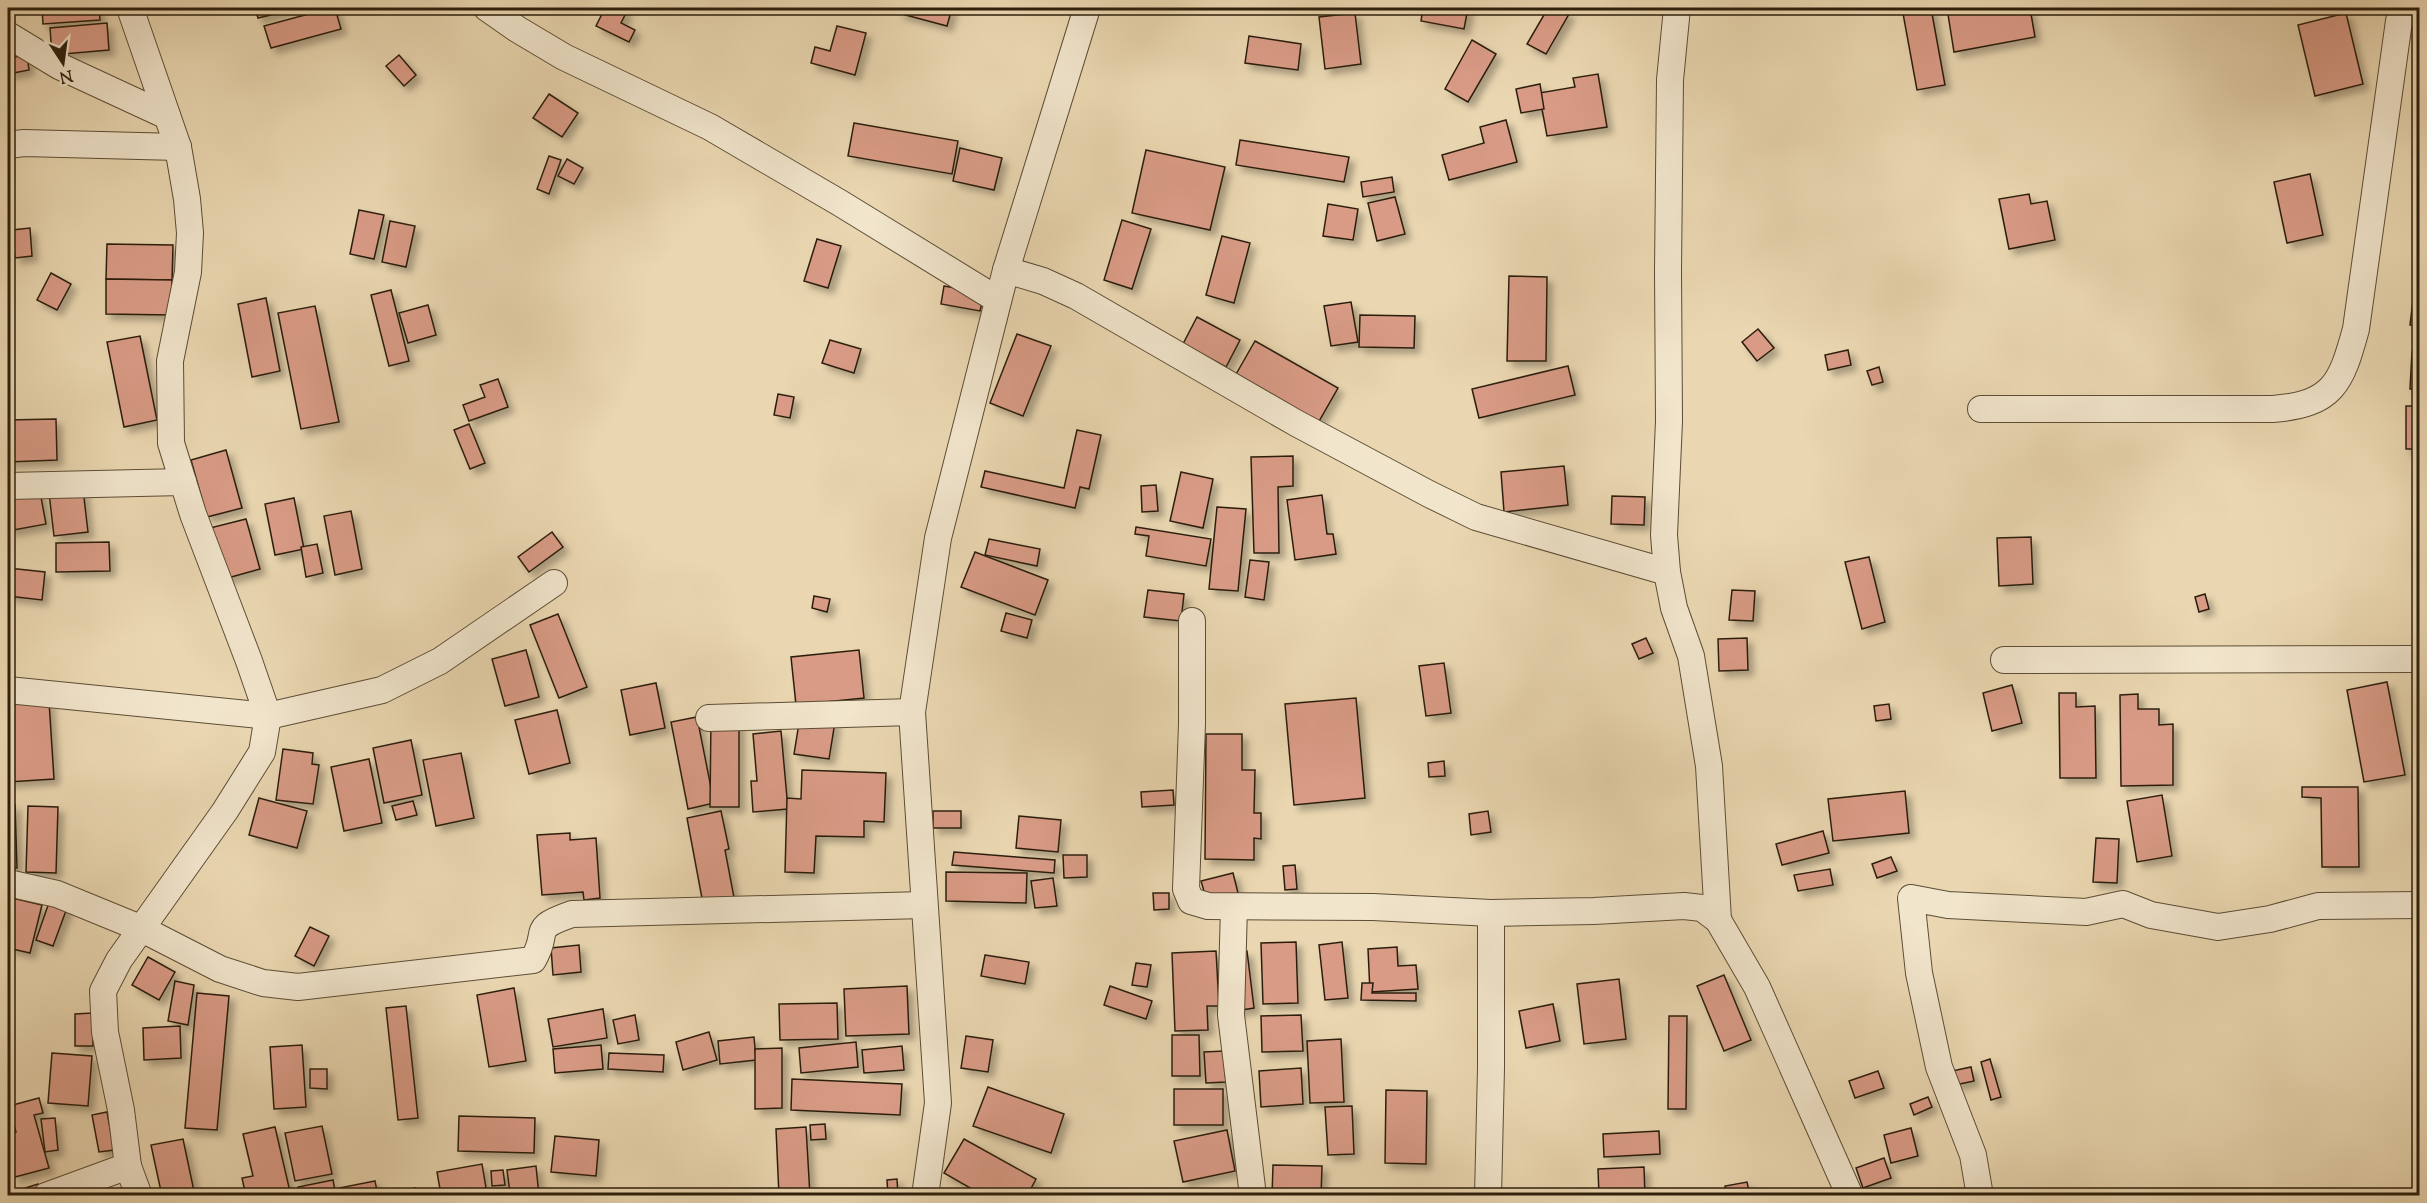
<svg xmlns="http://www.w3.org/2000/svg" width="2427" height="1203" viewBox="0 0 2427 1203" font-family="'Sorts Mill Goudy',serif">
<defs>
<filter id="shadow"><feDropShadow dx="5.5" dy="5.5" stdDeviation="3" flood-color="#0004"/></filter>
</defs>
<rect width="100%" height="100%" fill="#ead7b1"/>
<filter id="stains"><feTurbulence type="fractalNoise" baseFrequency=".00333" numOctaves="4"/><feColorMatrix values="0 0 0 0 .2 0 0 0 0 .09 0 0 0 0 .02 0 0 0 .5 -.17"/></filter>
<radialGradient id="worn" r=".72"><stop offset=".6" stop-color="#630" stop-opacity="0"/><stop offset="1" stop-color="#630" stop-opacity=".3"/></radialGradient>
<g fill="#d99b86" stroke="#2c1f0c" stroke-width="1.5" filter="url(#shadow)">
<polygon points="42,8 99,8 100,20 43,24"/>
<polygon points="255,8 300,8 258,18"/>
<polygon points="331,8 335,8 341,29 271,48 264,26"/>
<polygon points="605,8 619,8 627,11 621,23 635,30 629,42 596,26"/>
<polygon points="900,8 952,8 947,26 898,13"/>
<polygon points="1423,8 1468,8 1464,29 1421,21"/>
<polygon points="1548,8 1557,8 1569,14 1546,54 1527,44"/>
<polygon points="1902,8 1931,8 1945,85 1917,90"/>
<polygon points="1947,8 2030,8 2035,37 1954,52"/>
<polygon points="1355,13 1361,64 1325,69 1319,17"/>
<polygon points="2346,13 2363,84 2315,96 2298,25"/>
<polygon points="107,23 109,50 52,55 50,28"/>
<polygon points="837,26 866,33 855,75 811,63 815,47 830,51"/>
<polygon points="1249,36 1301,44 1298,70 1245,63"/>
<polygon points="1472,40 1496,54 1468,102 1445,89"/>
<polygon points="27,55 29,70 8,74 8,58"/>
<polygon points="399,55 416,75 404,86 386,66"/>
<polygon points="1598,74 1607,127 1547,136 1539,93 1575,87 1573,78"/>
<polygon points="1540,84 1544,109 1521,113 1516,89"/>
<polygon points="549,94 578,113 562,137 533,118"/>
<polygon points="1506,120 1517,162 1449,180 1442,155 1484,143 1480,127"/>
<polygon points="854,123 958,141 952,174 848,156"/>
<polygon points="1240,140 1349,157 1344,182 1236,165"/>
<polygon points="960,148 1002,158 994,190 953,181"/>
<polygon points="1146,150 1225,167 1210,230 1132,213"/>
<polygon points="549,156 561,160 549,194 537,189"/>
<polygon points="567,159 583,168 574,184 558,176"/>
<polygon points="2310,174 2323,235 2287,243 2274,182"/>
<polygon points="1392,177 1394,192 1363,197 1361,182"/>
<polygon points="2029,194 2031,204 2047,201 2055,240 2009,249 1999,199"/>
<polygon points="1395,197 1405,234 1377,241 1368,203"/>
<polygon points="1328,204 1358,209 1353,240 1323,236"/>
<polygon points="359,210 384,215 374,259 350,254"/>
<polygon points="1122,220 1151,229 1132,289 1104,280"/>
<polygon points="390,221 415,226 406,267 382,262"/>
<polygon points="30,228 32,256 15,258 12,230"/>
<polygon points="1222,236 1250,243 1234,303 1206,295"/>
<polygon points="817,239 841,246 828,288 804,281"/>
<polygon points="107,244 173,245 172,280 106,279"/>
<polygon points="51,273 71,284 57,310 37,300"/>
<polygon points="1509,276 1547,277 1546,361 1507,361"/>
<polygon points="106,279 172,280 172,315 106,314"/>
<polygon points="2415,284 2420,284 2420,327 2410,325"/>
<polygon points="944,286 984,293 980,311 941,304"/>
<polygon points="391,290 409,361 389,366 371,295"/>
<polygon points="266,298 280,371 252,377 238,304"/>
<polygon points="1351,302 1358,342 1331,346 1324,306"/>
<polygon points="428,305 436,335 408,343 399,313"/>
<polygon points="315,306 339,422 301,429 278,313"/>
<polygon points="1360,315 1415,316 1414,348 1359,347"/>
<polygon points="1197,317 1240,340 1226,367 1183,344"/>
<polygon points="1758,329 1774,348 1757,361 1742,342"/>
<polygon points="1017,334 1051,346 1023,416 990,403"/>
<polygon points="140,336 157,420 124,427 107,342"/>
<polygon points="830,340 861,349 854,373 822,363"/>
<polygon points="1255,341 1338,388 1318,423 1235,376"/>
<polygon points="1848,350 1851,365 1828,370 1825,355"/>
<polygon points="2412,352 2420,352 2420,389 2410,389"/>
<polygon points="1568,366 1575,395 1479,418 1472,389"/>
<polygon points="1879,367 1883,382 1872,385 1867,371"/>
<polygon points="498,379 508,407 469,421 463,405 485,397 480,385"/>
<polygon points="778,394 794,397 790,418 774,415"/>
<rect x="2406" y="406" width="14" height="43"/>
<polygon points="56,419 57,460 8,462 8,420"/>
<polygon points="469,424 485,463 470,469 454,430"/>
<polygon points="1077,430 1101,435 1089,489 1080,487 1075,508 981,487 985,471 1064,488"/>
<polygon points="226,450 242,508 207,517 191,460"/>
<polygon points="1293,456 1293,486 1278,487 1279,553 1254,553 1251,457"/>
<polygon points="1564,466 1568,505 1504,512 1501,472"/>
<polygon points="1181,472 1213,479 1203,528 1170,521"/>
<polygon points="38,481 46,524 8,531 8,487"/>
<polygon points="1156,485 1158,511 1142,512 1141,486"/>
<polygon points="83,489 88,532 54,536 49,493"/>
<polygon points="1322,495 1327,534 1333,534 1336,554 1295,560 1287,500"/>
<polygon points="1612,496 1645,497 1644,525 1611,524"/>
<polygon points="294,498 304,549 275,555 265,504"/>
<polygon points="1217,507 1246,509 1238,591 1209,589"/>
<polygon points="351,511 362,569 335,575 324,516"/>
<polygon points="246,519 260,569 224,579 210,528"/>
<polygon points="1136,527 1211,539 1206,566 1146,556 1149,536 1135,534"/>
<polygon points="552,532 563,547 529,572 518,557"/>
<polygon points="2031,537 2033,584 1999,586 1997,538"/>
<polygon points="989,539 1040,549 1037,566 985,555"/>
<polygon points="109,542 110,571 56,572 56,543"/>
<polygon points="317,544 323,573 306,577 301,547"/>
<polygon points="975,552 1048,580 1035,615 961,587"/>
<polygon points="1869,557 1885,622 1862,629 1845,562"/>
<polygon points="1250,560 1269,562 1264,600 1245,597"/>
<polygon points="8,568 45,572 42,600 8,596"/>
<polygon points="1148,590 1184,594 1181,621 1144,617"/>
<polygon points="1732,590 1755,591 1753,621 1729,620"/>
<polygon points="2205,594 2209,609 2199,612 2195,597"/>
<polygon points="814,596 830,599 827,612 812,608"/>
<polygon points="1006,613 1032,620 1027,638 1001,631"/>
<polygon points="558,614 587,687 559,698 530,625"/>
<polygon points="1646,638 1653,653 1639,659 1632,644"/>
<polygon points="1747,638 1748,670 1719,671 1718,639"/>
<polygon points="526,650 539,697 505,706 492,659"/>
<polygon points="859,650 864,698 796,705 791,657"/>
<polygon points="1444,663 1451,713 1426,716 1419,666"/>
<polygon points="2387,682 2405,775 2364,782 2347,690"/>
<polygon points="656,683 665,728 630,735 621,690"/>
<polygon points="2012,685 2022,723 1992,731 1983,693"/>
<polygon points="2059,693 2076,693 2076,707 2095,706 2096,778 2060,778"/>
<polygon points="2138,694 2138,709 2159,709 2159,725 2173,724 2173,785 2121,786 2120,695"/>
<polygon points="1356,698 1365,798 1294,805 1285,704"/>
<polygon points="49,701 54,779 8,782 8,704"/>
<polygon points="1889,704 1891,719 1876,721 1874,706"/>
<polygon points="557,710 570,763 529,774 515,720"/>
<polygon points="697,717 714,803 688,809 671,722"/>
<polygon points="711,717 739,717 739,807 710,807"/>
<polygon points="800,717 835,722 829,759 794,754"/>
<polygon points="781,731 788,809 753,812 751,781 757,781 753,734"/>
<polygon points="1206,734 1242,734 1242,770 1255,770 1254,813 1261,813 1261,839 1254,838 1254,860 1205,859"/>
<polygon points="411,740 422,795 384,803 373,748"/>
<polygon points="283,749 313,753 312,764 319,765 313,804 276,800"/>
<polygon points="461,753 474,818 436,826 423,760"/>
<polygon points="369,759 382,823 344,831 331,767"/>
<polygon points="1444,761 1445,776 1429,777 1428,763"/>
<polygon points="802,770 886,773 884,822 864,821 864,837 816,836 814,873 785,872 787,798 801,799"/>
<polygon points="2302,787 2358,787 2359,867 2322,867 2321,798 2302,797"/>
<polygon points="1173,790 1174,805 1142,807 1141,792"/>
<polygon points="1905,791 1909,833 1833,841 1828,799"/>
<polygon points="2162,795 2172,856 2137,862 2127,801"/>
<polygon points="259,798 307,811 297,848 249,835"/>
<polygon points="413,801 417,815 396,820 392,806"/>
<polygon points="8,805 15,805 17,868 8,868"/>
<polygon points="28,806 58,807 56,873 26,872"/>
<polygon points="721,811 729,849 725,850 735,903 704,909 687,818"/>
<rect x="933" y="811" width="28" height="17"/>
<polygon points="1488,811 1491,832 1471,835 1469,814"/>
<polygon points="1019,816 1061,820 1058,852 1016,848"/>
<polygon points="1823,831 1829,853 1782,865 1776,844"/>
<polygon points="570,833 570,840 596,838 600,898 584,900 583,892 542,895 537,835"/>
<polygon points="2096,838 2119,839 2117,883 2093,882"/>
<polygon points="954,852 1055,860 1054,873 952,865"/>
<polygon points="1063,855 1087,855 1087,877 1064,878"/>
<polygon points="1891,857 1897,871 1877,878 1872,864"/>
<polygon points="1295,865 1297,889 1285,890 1283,866"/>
<polygon points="1830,869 1833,885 1798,891 1794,875"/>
<polygon points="946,872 1027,873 1026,903 946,901"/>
<polygon points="1233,873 1239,897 1208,905 1201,881"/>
<polygon points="1053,878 1057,906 1035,908 1031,881"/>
<polygon points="53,891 71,897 53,946 36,940"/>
<polygon points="1153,893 1169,893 1169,909 1154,910"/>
<polygon points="8,897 42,905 30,953 8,948"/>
<polygon points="310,927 329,936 314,966 295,956"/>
<polygon points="1296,942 1298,1003 1263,1004 1261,943"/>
<polygon points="1342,942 1348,998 1325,1000 1319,945"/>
<polygon points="579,945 581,972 553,975 551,948"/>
<polygon points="1397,947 1398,966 1416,965 1418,989 1370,992 1368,949"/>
<polygon points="1216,951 1219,1006 1207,1006 1208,1030 1175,1031 1172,953"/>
<polygon points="1247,951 1254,1008 1235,1011 1229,953"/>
<polygon points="985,955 1029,962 1025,984 981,976"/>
<polygon points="148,957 175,972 159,1000 132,985"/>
<polygon points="1136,963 1151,965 1147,987 1132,985"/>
<polygon points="1724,975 1751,1040 1724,1051 1697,986"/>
<polygon points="1619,979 1626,1039 1584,1044 1577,984"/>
<polygon points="175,981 194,985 188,1025 168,1021"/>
<polygon points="1362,983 1373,983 1372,993 1416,993 1416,1001 1361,1000"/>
<polygon points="907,986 909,1034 846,1036 844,989"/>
<polygon points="1110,986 1152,1001 1146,1019 1104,1005"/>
<polygon points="514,988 526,1061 489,1067 477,995"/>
<polygon points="197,993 229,996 217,1130 185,1128"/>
<polygon points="837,1003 838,1039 780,1040 779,1004"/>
<polygon points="1553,1004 1560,1041 1526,1048 1519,1011"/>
<polygon points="406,1006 418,1118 398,1120 386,1008"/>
<polygon points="603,1009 607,1038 553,1047 548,1019"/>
<polygon points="93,1013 93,1046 75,1046 75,1014"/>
<polygon points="635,1015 639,1040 618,1044 613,1020"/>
<polygon points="1301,1015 1303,1051 1262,1052 1261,1016"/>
<polygon points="1669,1016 1687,1016 1686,1109 1668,1109"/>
<polygon points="180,1026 181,1058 144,1060 143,1028"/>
<polygon points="709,1032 717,1060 683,1070 676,1042"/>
<polygon points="1172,1035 1199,1035 1200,1076 1172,1076"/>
<polygon points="966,1036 993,1040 988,1072 961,1068"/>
<polygon points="754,1037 756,1060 720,1064 718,1041"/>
<polygon points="1341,1039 1344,1102 1310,1103 1307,1041"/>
<polygon points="856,1042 858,1067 801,1073 799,1048"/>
<polygon points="302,1045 306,1107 274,1109 270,1047"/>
<polygon points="601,1045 603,1069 555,1073 553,1049"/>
<polygon points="902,1046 904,1070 864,1073 862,1050"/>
<polygon points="782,1048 782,1108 755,1109 755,1049"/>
<polygon points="1224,1051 1226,1082 1206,1083 1204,1052"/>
<polygon points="52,1053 92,1056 88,1106 48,1103"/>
<polygon points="609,1053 664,1055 663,1072 608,1069"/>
<polygon points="1990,1059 2001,1097 1991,1100 1981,1062"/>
<polygon points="1971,1067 1974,1081 1955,1085 1952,1071"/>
<polygon points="1301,1068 1303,1104 1261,1107 1259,1071"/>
<polygon points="310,1069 327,1069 327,1089 310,1088"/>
<polygon points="1878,1071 1884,1088 1855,1098 1849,1081"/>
<polygon points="792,1079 902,1084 900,1115 791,1110"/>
<polygon points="988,1087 1064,1114 1051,1153 973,1126"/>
<rect x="1174" y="1089" width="49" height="36"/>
<polygon points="1386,1090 1427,1091 1426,1164 1385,1163"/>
<polygon points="1928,1097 1932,1107 1914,1115 1910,1104"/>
<polygon points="39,1098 43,1113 34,1115 49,1168 15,1177 8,1151 8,1135 16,1132 9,1106"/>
<polygon points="1352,1106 1354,1154 1328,1155 1325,1107"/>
<polygon points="107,1112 114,1150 99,1152 92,1115"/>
<polygon points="459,1116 535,1118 534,1153 458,1151"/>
<polygon points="55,1118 58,1150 45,1152 41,1119"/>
<polygon points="825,1124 826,1139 811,1140 810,1125"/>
<polygon points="322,1126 332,1174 295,1181 285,1133"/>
<polygon points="275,1127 291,1196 246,1196 242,1178 253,1176 243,1134"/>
<polygon points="806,1127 810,1196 779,1196 776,1129"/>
<polygon points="1911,1128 1918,1156 1891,1163 1884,1135"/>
<polygon points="1227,1130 1235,1171 1183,1182 1174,1141"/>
<polygon points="1659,1131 1660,1154 1604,1157 1603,1134"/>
<polygon points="555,1136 599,1140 596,1176 551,1172"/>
<polygon points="183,1139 195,1196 162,1196 151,1145"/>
<polygon points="964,1139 1036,1179 1027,1196 984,1196 944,1173"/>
<polygon points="1884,1158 1891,1178 1863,1188 1856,1168"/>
<polygon points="482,1164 486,1188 441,1195 437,1172"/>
<polygon points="1273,1165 1322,1166 1321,1196 1272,1196"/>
<polygon points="536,1166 539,1196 491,1196 510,1193 507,1170"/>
<polygon points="1644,1167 1645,1196 1599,1196 1598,1169"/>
<polygon points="503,1170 505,1185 492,1186 491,1171"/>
<polygon points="897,1179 898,1196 888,1196 887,1180"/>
<polygon points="333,1180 336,1196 300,1196 298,1187"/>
<polygon points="375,1181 378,1196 340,1196 339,1188"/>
<polygon points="1747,1182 1750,1196 1727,1196 1725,1186"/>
<polygon points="38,1184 41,1196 24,1196 22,1189"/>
<polygon points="415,1188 417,1196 389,1196"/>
</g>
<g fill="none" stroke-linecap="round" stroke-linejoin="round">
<g stroke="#5c4d35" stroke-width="28">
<g id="minor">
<polyline points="130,8 178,147 187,199 190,233 188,272 170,361 171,443 193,514 249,661 268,716 262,752 225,811 119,960 103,991 105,1032 121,1110 128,1166 139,1196"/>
<polyline points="487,8 517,29 564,57 710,127 840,203 998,300"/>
<polyline points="1677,8 1670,80 1668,271 1669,421 1664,535 1667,572 1674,608 1691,656 1709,766 1718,920"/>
<polyline points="8,35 59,66 167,116"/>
<polyline points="8,145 24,143 178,147"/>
<polyline points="1006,270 1043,281 1076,296 1296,423 1429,494 1476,517 1667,572"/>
<path d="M1981,409h292c60,-5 68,-25 83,-80l43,-308 7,-13"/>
<polyline points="8,486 183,482"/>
<polyline points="1192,621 1192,724 1186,889 1191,901 1208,906 1373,907 1491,913 1594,911 1684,906 1702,908 1718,920 1757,987 1850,1196"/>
<polyline points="2004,660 2420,659"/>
<polyline points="8,690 268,716 382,690 440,661 554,583"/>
<polyline points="709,718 912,712"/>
<path d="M8,883l49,11 83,34 80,41 43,14 35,4 235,-27c18,-30 -5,-31 39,-46l352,-9"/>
<polyline points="1234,907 1231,1015 1253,1196"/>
<polyline points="46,1196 128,1166"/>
<polyline points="925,1196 938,1103 912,712 938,538 1006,270 1087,8"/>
<polyline points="1488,1196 1491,1068 1491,913"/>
<polyline points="1980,1196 1973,1155 1939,1067 1919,973 1911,898 1948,905 2086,912 2123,904 2151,915 2218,927 2270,919 2318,906 2420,905"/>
</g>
</g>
<use href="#minor" stroke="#f1e5cc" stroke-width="26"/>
</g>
<rect width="2427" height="1203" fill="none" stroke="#ead7b1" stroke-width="30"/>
<rect x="9" y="9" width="2409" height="1185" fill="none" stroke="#2c1f0c" stroke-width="3"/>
<rect x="15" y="15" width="2397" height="1173" fill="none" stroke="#2c1f0c" stroke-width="1.5"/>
<g transform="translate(63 63) rotate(167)" stroke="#f1e5cc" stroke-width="4.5" paint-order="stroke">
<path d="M0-4.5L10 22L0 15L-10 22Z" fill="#2c1f0c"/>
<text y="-9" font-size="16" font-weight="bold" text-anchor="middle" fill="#2c1f0c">N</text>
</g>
<rect width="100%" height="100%" filter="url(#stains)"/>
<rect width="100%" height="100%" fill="url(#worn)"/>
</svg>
